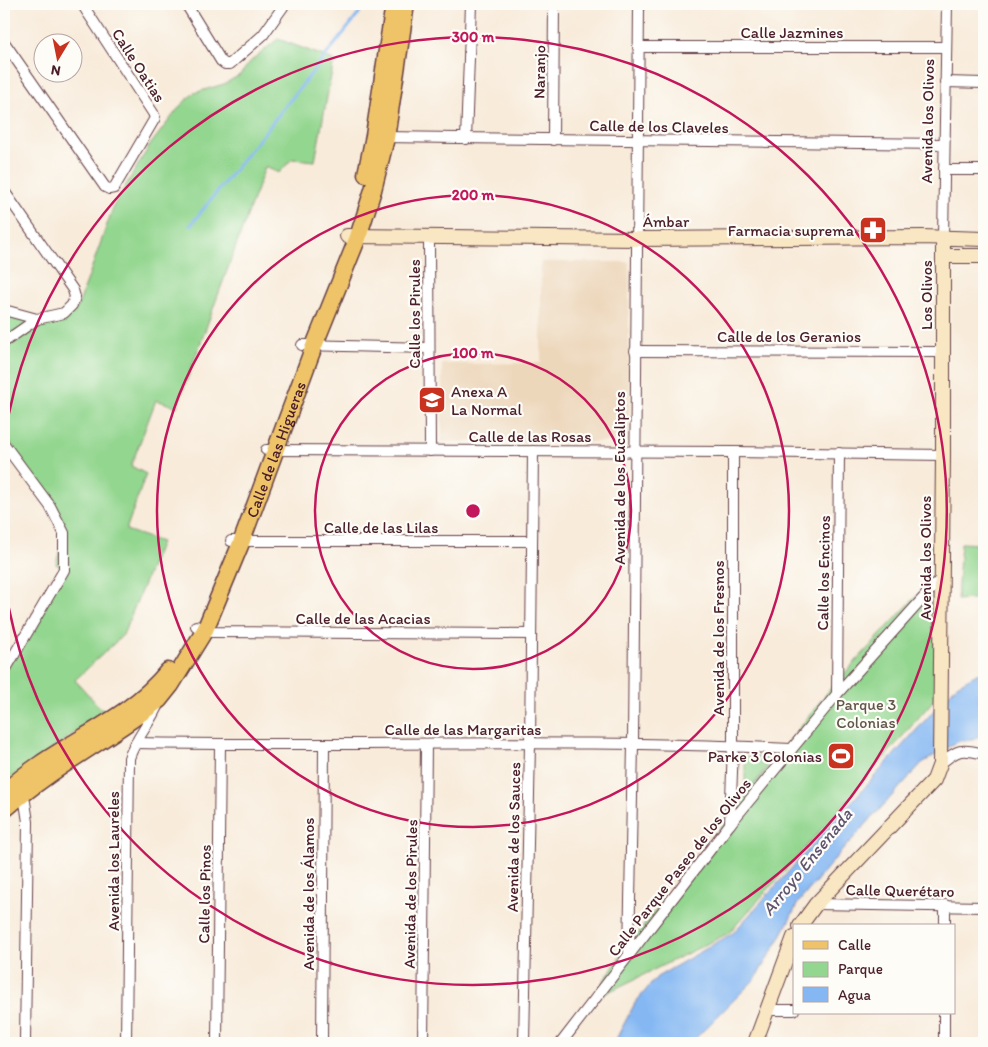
<svg xmlns="http://www.w3.org/2000/svg" width="988" height="1047" viewBox="0 0 988 1047" font-family="Itim,sans-serif">
<rect width="100%" height="100%" fill="#fdfcf7"/>
<filter id="ink" filterUnits="userSpaceOnUse"><feTurbulence type="fractalNoise" baseFrequency=".02" numOctaves="2"/><feDisplacementMap in="SourceGraphic" scale="10" xChannelSelector="R" yChannelSelector="G"/><feConvolveMatrix kernelMatrix="1 2 1 2 8 2 1 2 1" color-interpolation-filters="sRGB"/></filter>
<filter id="wash" filterUnits="userSpaceOnUse"><feTurbulence type="fractalNoise" baseFrequency=".0096" numOctaves="4" result="noise"/><feDisplacementMap in="SourceGraphic" scale="20" xChannelSelector="R" yChannelSelector="G"/><feGaussianBlur stdDeviation="1.12" result="paint"/><feColorMatrix in="noise" values="0 0 0 0 0 0 0 0 0 0 0 0 0 0 0 0 0 1.4 0 .05"/><feComposite in="paint" operator="in"/></filter>
<g filter="url(#wash)">
<rect width="100%" height="100%" fill="#f8ebda"/>
<polygon fill="#edd7bb" points="541,262 629,262 629,442 442,442 442,364 541,363"/>
<g fill="#93d68f" stroke="#6e7a5d">
<polygon points="278,39 334,60 315,161 292,159 279,173 265,167 177,407 156,400 131,466 146,474 126,530 161,542 123,635 75,680 104,712 4,783 4,672 64,570 56,564 64,533 50,506 4,432 4,311 37,319 77,309 114,205 150,145 181,105 194,93 224,84 240,75 251,61"/>
<polygon points="983,512 984,512 984,598 957,600 961,543 981,544"/>
<polygon points="934,577 938,695 846,802 729,933 590,1001 626,948 831,688"/>
<polygon points="745,757 774,757 745,796"/>
</g>
<polygon fill="#85b8f3" stroke="#686c8f" points="984,670 984,732 973,740 959,741 922,763 838,855 798,903 780,938 755,979 691,1043 614,1043 635,1003 657,977 733,933 957,685"/>
<g fill="none" stroke-linecap="round" stroke-linejoin="round">
<polyline stroke="#85b8f3" stroke-width="3" points="190,226 358,15 364,4"/>
</g>
</g>
<g filter="url(#ink)">
<g fill="none" stroke-linecap="round" stroke-linejoin="round">
<g stroke="#643e45" stroke-width="12">
<g id="street">
<polyline points="186,4 221,61 225,64 230,64 263,35 285,4"/>
<polyline points="4,42 105,187 109,189 114,188 155,118 153,113 82,4"/>
<polyline points="638,47 946,47"/>
<polyline points="945,82 984,83"/>
<polyline points="382,137 944,144"/>
<polyline points="466,139 471,4"/>
<polyline points="553,140 554,4"/>
<polyline points="944,170 984,170"/>
<polyline points="4,191 73,290 75,297 72,305 64,313 37,319 4,310"/>
<polyline points="429,238 430,451"/>
<polyline points="943,238 947,4"/>
<polyline points="4,342 37,319"/>
<polyline points="302,345 429,348"/>
<polyline points="635,351 943,352"/>
<polyline points="4,444 50,506 64,533 64,570 4,672"/>
<polyline points="266,450 733,452 943,455"/>
<polyline points="231,541 532,541"/>
<polyline points="196,626 212,632 531,634"/>
<polyline points="837,694 839,453"/>
<path d="M136,743c218,4 437,-5 655,6"/>
<path d="M940,764c18,-15 21,-16 44,-10"/>
<polyline points="20,790 25,802 28,822 25,1043"/>
<polyline points="730,824 733,746 733,452"/>
<polyline points="816,904 984,907"/>
<polyline points="945,926 945,905"/>
<polyline points="629,953 633,744 639,4"/>
<polyline points="766,1010 794,1010"/>
<path d="M126,1043l3,-285c7,-20 22,-36 30,-56"/>
<polyline points="217,1043 220,744"/>
<polyline points="322,1043 324,745"/>
<polyline points="423,1043 426,744"/>
<polyline points="524,1043 530,744 533,451"/>
<polyline points="561,1043 730,824 837,694 943,576"/>
<polyline points="944,1043 944,1013"/>
</g>
</g>
<g stroke="#643e45" stroke-width="16">
<g id="secondary">
<polyline points="347,236 637,239 922,237 984,239"/>
<polyline points="943,256 984,256"/>
<polyline points="800,926 816,904 934,780 940,764 943,455 943,238"/>
<polyline points="755,1043 794,937"/>
</g>
</g>
<g stroke="#643e45" stroke-width="19">
<g id="primary">
<polyline points="366,174 374,136 394,4"/>
<path d="M4,793c49,-48 121,-68 164,-122"/>
<path id="s1" d="M4,810c48,-43 105,-71 155,-110l12,-15 34,-55 36,-87 73,-197 44,-109 15,-47 13,-52 20,-134"/>
</g>
</g>
<use href="#street" stroke="#fff" stroke-width="10"/>
<use href="#secondary" stroke="#f9e7c3" stroke-width="14"/>
<use href="#primary" stroke="#efc469" stroke-width="16"/>
</g>
</g>
<g fill="none" stroke="#c2185b" stroke-width="2.5">
<circle cx="473" cy="511" r="158"/>
<circle cx="473" cy="511" r="316"/>
<path d="M4 441A474 474 0 1 1 4 581"/>
</g>
<defs>
<g id="pharmacy-square" transform="scale(1.4375)"><rect x="-9" y="-9" width="18" height="18" rx="4" fill="#c8321e" stroke="#fdfcf7"/><path d="M-2-6h4v4h4v4h-4v4h-4v-4h-4v-4h4Z" fill="#fff"/></g>
<g id="school-square" transform="scale(1.4375)"><rect x="-9" y="-9" width="18" height="18" rx="4" fill="#c8321e" stroke="#fdfcf7"/><path d="M0-5L7-2L0 1L-7-2ZM-4 1L0 2.5L4 1V4Q0 6-4 4Z" fill="#fff"/></g>
<g id="stadium-square" transform="scale(1.4375)"><rect x="-9" y="-9" width="18" height="18" rx="4" fill="#c8321e" stroke="#fdfcf7"/><path d="M0-5a6.5 5 0 1 0 0 10a6.5 5 0 1 0 0-10ZM-3.5-1.8h7v3.6h-7Z" fill="#fff"/></g>
</defs>
<g fill-rule="evenodd">
<use href="#pharmacy-square" x="873" y="230"/>
<use href="#school-square" x="432" y="400"/>
<use href="#stadium-square" x="841" y="756"/>
</g>
<g text-anchor="middle" stroke-width="4.5" stroke-linejoin="round" paint-order="stroke">
<g font-size="16" fill="#4a1f2b" stroke="#fdfcf7">
<text x="792" y="38">Calle Jazmines</text>
<text transform="translate(139 65) rotate(57)" y="6">Calle Oatias</text>
<text transform="translate(539 72) rotate(-89)" y="6">Naranjo</text>
<text transform="translate(927 121) rotate(-89)" y="6">Avenida los Olivos</text>
<text transform="translate(659 126) rotate(1)" y="6">Calle de los Claveles</text>
<text x="666" y="227">Ámbar</text>
<text transform="translate(926 295) rotate(-90)" y="6">Los Olivos</text>
<text transform="translate(414 314) rotate(-90)" y="6">Calle los Pirules</text>
<text x="789" y="342">Calle de los Geranios</text>
<text x="530" y="442">Calle de las Rosas</text>
<text dy="6" stroke="none"><textPath href="#s1" startOffset="468">Calle de las Higueras</textPath></text>
<text transform="translate(619 478) rotate(-90)" y="6">Avenida de los Eucaliptos</text>
<text x="381" y="533">Calle de las Lilas</text>
<text transform="translate(925 558) rotate(-90)" y="6">Avenida los Olivos</text>
<text transform="translate(823 573) rotate(-89)" y="6">Calle los Encinos</text>
<text x="363" y="624">Calle de las Acacias</text>
<text transform="translate(718 638) rotate(-90)" y="6">Avenida de los Fresnos</text>
<text x="463" y="735">Calle de las Margaritas</text>
<text transform="translate(513 837) rotate(-89)" y="6">Avenida de los Sauces</text>
<text transform="translate(113 861) rotate(-90)" y="6">Avenida los Laureles</text>
<text transform="translate(679 867) rotate(-52)" y="6">Calle Parque Paseo de los Olivos</text>
<text transform="translate(900 890) rotate(1)" y="6">Calle Querétaro</text>
<text transform="translate(204 894) rotate(-89)" y="6">Calle los Pinos</text>
<text transform="translate(308 894) rotate(-90)" y="6">Avenida de los Álamos</text>
<text transform="translate(410 894) rotate(-89)" y="6">Avenida de los Pirules</text>
</g>
<g font-size="16" fill="#4a1f2b" stroke="#fdfcf7" text-anchor="end">
<text x="854" y="236">Farmacia suprema</text>
<text x="451" y="397" text-anchor="start">Anexa A<tspan x="451" dy="18">La Normal</tspan></text>
<text x="822" y="762">Parke 3 Colonias</text>
</g>
<g font-size="16" fill="#605649" stroke="#fdfcf7">
<text x="866" y="710">Parque 3<tspan x="866" dy="18">Colonias</tspan></text>
</g>
<g font-size="18" font-style="italic" fill="#5f5571" stroke="#fdfcf7">
<text transform="translate(807 862) rotate(-51)" y="6">Arroyo Ensenada</text>
</g>
</g>
<circle cx="473" cy="511" r="8" fill="#c2185b" stroke="#fdfcf7" stroke-width="2.5"/>
<g font-size="15" text-anchor="middle" font-weight="bold" fill="#c2185b" stroke="#fdfcf7" stroke-width="4.5" stroke-linejoin="round" paint-order="stroke">
<text x="473" y="42">300 m</text>
<text x="473" y="200">200 m</text>
<text x="473" y="358">100 m</text>
</g>
<rect width="988" height="1047" fill="none" stroke="#fdfcf7" stroke-width="20"/>
<rect x="793" y="924" width="162" height="90" fill="#fdfcf7" stroke="#b5a4a5"/>
<rect x="803" y="941" width="25" height="8" fill="#efc469" stroke="#b5a4a5"/>
<text x="838" y="950" font-size="15" fill="#4a1f2b">Calle</text>
<rect x="803" y="962" width="25" height="15" fill="#93d68f" stroke="#b5a4a5"/>
<text x="838" y="974" font-size="15" fill="#4a1f2b">Parque</text>
<rect x="803" y="987" width="25" height="15" fill="#85b8f3" stroke="#b5a4a5"/>
<text x="838" y="1000" font-size="15" fill="#4a1f2b">Agua</text>
<g transform="translate(58 58) rotate(190)"><circle r="24" fill="#fdfcf7" stroke="#b5a4a5"/>
<path d="M0-4L9 19L0 12L-9 19Z" fill="#c8321e"/>
<text y="-8" font-size="14" font-weight="bold" text-anchor="middle" fill="#4a1f2b">N</text>
</g>
</svg>
